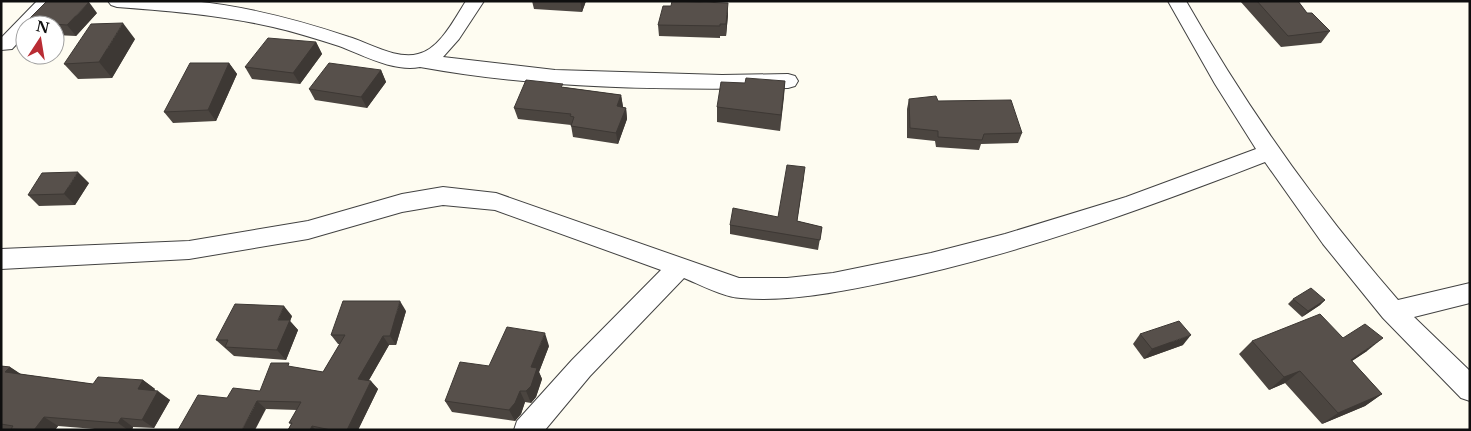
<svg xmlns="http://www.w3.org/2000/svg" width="1471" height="431" viewBox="0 0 1471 431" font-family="'Libre Baskerville',serif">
<rect width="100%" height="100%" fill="#fefcf1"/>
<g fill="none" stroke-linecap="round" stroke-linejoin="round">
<g stroke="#424242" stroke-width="2">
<g id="minor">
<polygon points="37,1 56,1 34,25 25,25 25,35 12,49 1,50 1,38"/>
<path d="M108,1c28,0 57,-1 84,0 53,5 106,19 157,36 20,6 48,23 69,17 22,-5 37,-36 48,-53h18l-25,38 -16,18 112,13 167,5 66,-1 7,2 3,5 -3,5 -7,2c-122,2 -248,1 -368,-21 -27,5 -57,-12 -81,-21 -22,-7 -44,-14 -66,-19 -52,-12 -104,-16 -156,-20l-6,-2z"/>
<path d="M1168,1h18c61,107 131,206 212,299l72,-17v20l-56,14 56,54v30l-9,-3 -78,-80 -60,-74 -58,-82c-124,48 -248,93 -378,120 -48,10 -97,20 -146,16 -18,-1 -40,-13 -57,-20l-94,98 -45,54h-31l3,-9 55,-61 89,-90 -166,-60 -52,-5 -41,7 -94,27 -119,20 -188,10v-20l188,-8 119,-20 94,-27 41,-7 53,6 243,85h48l46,-5 98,-20 74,-19 121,-37 130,-48 -41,-65z"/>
</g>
</g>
<use href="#minor" fill="#fff" fill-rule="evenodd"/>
</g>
<g fill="#4b4540">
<polygon points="532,1 586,1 582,12 534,9"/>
<polygon points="1240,1 1298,1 1307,13 1330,31 1321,43 1281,47"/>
<polygon points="97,13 76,36 55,35 55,25 28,25 26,22"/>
<polygon points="728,15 726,36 720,36 720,38 659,36 658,25"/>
<polygon points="135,39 112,78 78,79 64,64"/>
<polygon points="316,42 322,54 300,84 252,79 245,67"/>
<polygon points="229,63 237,74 216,121 173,123 164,112"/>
<polygon points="381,70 386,82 367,108 315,100 309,89"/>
<polygon points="785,81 780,131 717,122 717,107 745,83"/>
<polygon points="563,87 621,95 623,107 626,108 627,119 618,144 573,137 571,125 518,119 514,108"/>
<polygon points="909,99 938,101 1022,133 1018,143 981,144 979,150 936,147 935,141 907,138 907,109"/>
<polygon points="804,177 797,221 822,227 818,250 730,234 730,225 778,217"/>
<polygon points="89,183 75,205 39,206 28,195"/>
<polygon points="1293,299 1325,300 1320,305 1302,317 1288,304"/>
<polygon points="406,311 396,345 389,345 369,380 378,389 358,430 288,430 291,424 289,423 297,410 266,409 227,398 260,391 293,367 323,372 340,344 338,344 331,335"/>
<polygon points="292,316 290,321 298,330 286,360 234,356 216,340"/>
<polygon points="1140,334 1183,345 1144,359 1133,344"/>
<polygon points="1343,338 1367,351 1352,361 1382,394 1365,406 1322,424 1285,383 1269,390 1239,354 1252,341"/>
<polygon points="549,346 539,372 542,379 536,397 531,403 525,402 521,414 515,421 452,412 445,401 489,366"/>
<polygon points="1,366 10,367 20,374 93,384 143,380 155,389 154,390 170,400 154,428 133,427 132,430 107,430 58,426 55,430 1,430"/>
</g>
<g fill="#3d3834">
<polygon points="580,1 586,1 582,12"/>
<polygon points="89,2 97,13 76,36 67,25"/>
<polygon points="728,3 728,15 726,36 726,24"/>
<polygon points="123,23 135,39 112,78 99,62"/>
<polygon points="316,42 322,54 300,84 293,73"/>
<polygon points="229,63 237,74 216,121 208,110"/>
<polygon points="381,70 386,82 367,108 361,97"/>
<polygon points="785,81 784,97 780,131 781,115"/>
<polygon points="621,95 623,107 619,118 617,106"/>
<polygon points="626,108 627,119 618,144 616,133"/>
<polygon points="78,172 89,183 75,205 64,194"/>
<polygon points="1325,300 1320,305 1302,317 1308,311"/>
<polygon points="400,301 406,311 396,345 390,336"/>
<polygon points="284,306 292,316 290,321 298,330 286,360 277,350 278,320"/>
<polygon points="545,333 549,346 539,372 542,379 536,397 531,403 526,391 531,367"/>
<polygon points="1191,335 1183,345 1144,359 1152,349"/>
<polygon points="383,336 389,345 365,387 358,379"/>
<polygon points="1383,338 1367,351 1335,372 1351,360"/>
<polygon points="10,367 24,376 5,372"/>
<polygon points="1300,371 1285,383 1269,390 1284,377"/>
<polygon points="143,380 155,389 150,398 138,389"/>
<polygon points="371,381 378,389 358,430 347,430"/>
<polygon points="158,391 170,400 154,428 142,420"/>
<polygon points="520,391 525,402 521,414 515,421 509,410"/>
<polygon points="1382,394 1365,406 1322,424 1338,413"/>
<polygon points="257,401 266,409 255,430 242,430"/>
<polygon points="44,417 58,426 55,430 34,430"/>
<polygon points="121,418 133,427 132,430 128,430 118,423"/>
<polygon points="312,426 316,430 310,430"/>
</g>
<g fill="#57504b" stroke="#3d3834">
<polygon points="47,1 84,1 89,2 67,25 26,22"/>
<polygon points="672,1 728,3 726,24 720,24 720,26 658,25 663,6 671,6"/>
<polygon points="1257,1 1298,1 1307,13 1312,13 1330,31 1288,36"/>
<polygon points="123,23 99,62 64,64 91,24"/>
<polygon points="268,38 316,42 293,73 245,67"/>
<polygon points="190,63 229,63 208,110 164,112"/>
<polygon points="329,63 381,70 361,97 309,89"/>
<polygon points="746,78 785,81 781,115 717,107 721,82 745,83"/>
<polygon points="526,80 563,84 561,87 621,95 617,106 626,108 616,133 571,126 574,117 570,116 571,114 514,108"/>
<polygon points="936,96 938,101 1011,100 1022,133 984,134 982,140 938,137 938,131 910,128 909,99"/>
<polygon points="787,165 805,167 797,221 822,227 820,240 730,225 733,208 778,217"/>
<polygon points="78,172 64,194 28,195 42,173"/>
<polygon points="1311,288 1325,300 1308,311 1293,299"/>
<polygon points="343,301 400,301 390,336 383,336 358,379 371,381 347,430 331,430 312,426 310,430 288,430 292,423 289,423 301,402 257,401 242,430 178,430 198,395 227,398 233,388 260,391 271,363 289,363 288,366 323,372 345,335 331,335"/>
<polygon points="235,304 284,306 278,320 290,320 277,350 225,347 228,340 216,340"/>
<polygon points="1320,314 1343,338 1365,324 1383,338 1351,360 1382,394 1338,413 1300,371 1284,377 1252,341"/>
<polygon points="1179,321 1191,335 1152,349 1140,334"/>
<polygon points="507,327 545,333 531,367 537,368 531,386 526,391 520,391 515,403 509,410 445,401 460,362 489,366"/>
<polygon points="1,366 10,367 5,372 93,384 98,377 143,380 138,389 158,391 142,420 121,418 118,423 44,417 34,430 11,429 13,426 1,424"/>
</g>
<rect width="1471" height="431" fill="none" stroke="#0f0f0f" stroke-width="5"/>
<g transform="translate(40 40) rotate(12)"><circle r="24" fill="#ffffff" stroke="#9f9f9f"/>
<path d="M0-4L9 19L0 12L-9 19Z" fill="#b92c34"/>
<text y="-8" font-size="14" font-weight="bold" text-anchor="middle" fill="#0f0f0f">N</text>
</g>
</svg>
